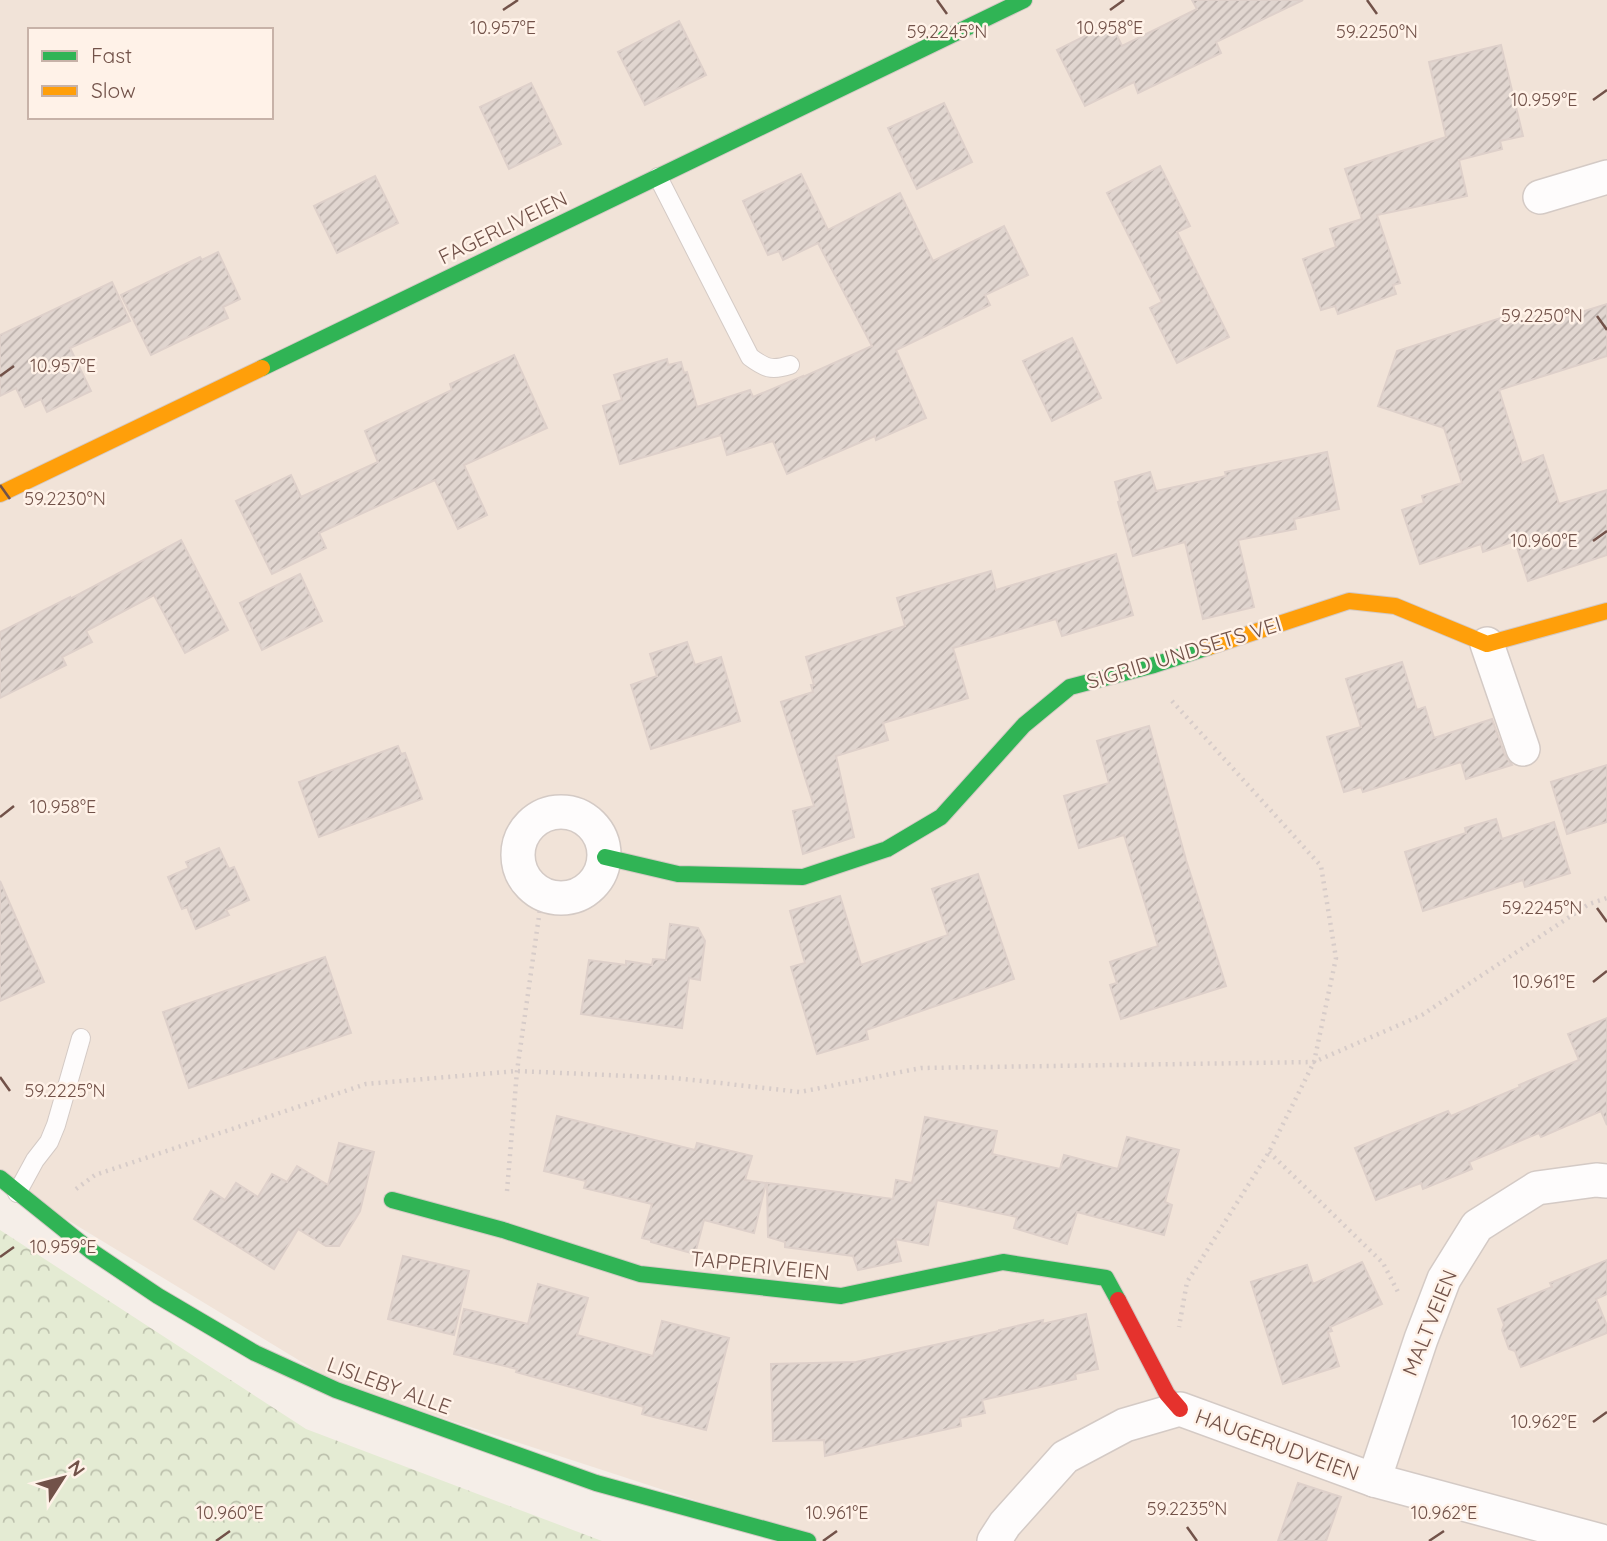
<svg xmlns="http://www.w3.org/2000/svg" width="1607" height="1541" viewBox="0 0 1607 1541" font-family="Quicksand,sans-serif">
<defs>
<pattern id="forest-crowns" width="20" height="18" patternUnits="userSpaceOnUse" patternTransform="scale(1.75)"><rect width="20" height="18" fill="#e4ebd3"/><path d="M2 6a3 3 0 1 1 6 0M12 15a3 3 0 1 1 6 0" fill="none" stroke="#bdc1ad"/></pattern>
<pattern id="building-hatch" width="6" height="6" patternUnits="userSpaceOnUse" patternTransform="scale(1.75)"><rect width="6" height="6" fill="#e1d6d0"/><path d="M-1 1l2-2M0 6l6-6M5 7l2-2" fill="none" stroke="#bbb0ab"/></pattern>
</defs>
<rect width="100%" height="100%" fill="#f5eee8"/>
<path fill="#f1e3d8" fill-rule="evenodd" d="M0,0h1607v1541h-787l-482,-157 -338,-205zM30,30h241v87h-241z"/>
<polygon fill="url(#forest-crowns)" points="0,1230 306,1429 602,1541 0,1541"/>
<g fill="url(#building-hatch)" stroke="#ded0ca" stroke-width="2">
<polygon points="1192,0 1303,0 1216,42 1221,53 1138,93 1134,82 1085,106 1057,50 1111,23 1122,46 1197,9"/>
<polygon points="679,21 706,75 645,105 618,52"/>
<polygon points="1501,45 1523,136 1500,141 1502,149 1459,160 1467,196 1377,215 1400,283 1393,285 1396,294 1338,314 1335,306 1321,310 1303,259 1336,247 1330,229 1362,219 1345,169 1446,137 1429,62"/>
<polygon points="531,83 561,144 509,169 480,107"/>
<polygon points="944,103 972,162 917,189 888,128"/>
<polygon points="1160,166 1190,226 1177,232 1229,337 1177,363 1150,308 1162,302 1107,193"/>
<polygon points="801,174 828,230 900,193 933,261 1004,226 1028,275 985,295 990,305 896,350 926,418 876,440 875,436 787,474 773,441 727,455 721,435 620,464 603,406 622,400 614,375 667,359 668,365 681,362 684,373 687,372 697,407 750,390 753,397 803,376 803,377 872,346 818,243 783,260 779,251 768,255 743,201"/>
<polygon points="375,176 398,223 337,253 314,206"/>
<polygon points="218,252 240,299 223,307 228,318 151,355 121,295 200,257 202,260"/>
<polygon points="112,282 130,321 70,348 91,391 47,412 41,399 25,407 16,388 0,396 0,335"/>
<polygon points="1607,304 1607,356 1499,390 1522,463 1543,455 1559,504 1607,490 1607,555 1528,581 1515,541 1483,552 1481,544 1420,564 1402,510 1424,503 1422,496 1462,483 1444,428 1378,406 1397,351 1504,317 1507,325 1543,314 1546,323"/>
<polygon points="1072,338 1101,398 1052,421 1023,361"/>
<polygon points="514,355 547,428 464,465 487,515 458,529 435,480 319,533 326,548 272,574 236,501 291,475 301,497 378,462 365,431 452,390 450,384"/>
<polygon points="1327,452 1339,509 1294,519 1296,529 1238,540 1254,607 1203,619 1185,542 1133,556 1118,502 1120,501 1115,482 1150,472 1156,491 1226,476 1225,472"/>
<polygon points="181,540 228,630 185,653 154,595 86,631 92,642 62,657 66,665 0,698 0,632 70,597 70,599"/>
<polygon points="1116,554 1133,615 1062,636 1056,619 953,648 968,698 883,723 888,740 836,756 854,837 803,854 793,811 814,806 781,702 813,692 811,685 814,685 806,657 905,626 897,598 991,571 996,590"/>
<polygon points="300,574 322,621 262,650 240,603"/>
<polygon points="687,642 695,665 721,657 740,721 651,749 631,685 657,676 650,654"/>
<polygon points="1402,662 1417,710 1425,707 1434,738 1492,719 1505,755 1512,765 1466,779 1461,762 1363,792 1361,787 1344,792 1327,737 1361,727 1346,679"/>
<polygon points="1149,726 1186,860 1226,986 1121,1019 1110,985 1117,983 1110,962 1158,946 1124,835 1079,848 1064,796 1109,783 1097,741"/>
<polygon points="398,746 401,754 405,753 422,799 319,837 299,782"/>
<polygon points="1607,765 1607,822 1567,834 1551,782"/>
<polygon points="1496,819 1502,839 1554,822 1570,873 1525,887 1523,880 1423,911 1405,852 1466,833 1465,828"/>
<polygon points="219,848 229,869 234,867 249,900 226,910 229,915 196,929 187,907 182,909 168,877 189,868 186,862"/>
<polygon points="978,874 1014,979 866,1030 868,1039 817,1054 791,967 805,963 790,911 840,896 861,965 948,935 932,889"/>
<polygon points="0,881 44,982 0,1001"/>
<polygon points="670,924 698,928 705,941 700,980 689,978 682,1028 581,1014 589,960 626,965 626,961 652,965 653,959 666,960"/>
<polygon points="325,957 351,1033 189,1088 163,1012"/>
<polygon points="1607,1018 1607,1125 1601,1111 1541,1137 1539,1133 1469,1162 1472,1169 1423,1189 1421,1183 1376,1200 1355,1148 1448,1111 1451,1116 1520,1087 1519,1085 1579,1060 1568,1034"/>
<polygon points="557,1116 695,1150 697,1143 752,1156 745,1180 766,1183 754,1233 704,1220 695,1254 651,1242 651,1240 642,1238 652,1204 584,1188 586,1181 544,1171"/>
<polygon points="925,1117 997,1131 992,1154 1060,1169 1064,1155 1118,1169 1127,1137 1179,1150 1165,1202 1172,1205 1164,1235 1077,1212 1067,1244 1014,1228 1017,1217 937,1200 928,1245 895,1239 901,1261 858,1270 853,1256 785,1247 785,1242 768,1237 767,1183 893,1199 896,1180 912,1183"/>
<polygon points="339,1143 374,1152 360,1211 339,1246 326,1246 298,1229 274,1269 194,1219 211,1191 225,1200 236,1183 258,1197 272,1174 287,1182 297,1166 328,1185"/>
<polygon points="403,1256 469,1271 454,1335 388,1319"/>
<polygon points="1607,1260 1607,1294 1596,1299 1607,1326 1607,1333 1521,1367 1515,1351 1509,1349 1502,1330 1504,1325 1498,1309 1552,1287 1550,1283"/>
<polygon points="1362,1262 1382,1304 1330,1327 1332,1331 1328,1332 1339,1366 1283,1384 1251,1282 1307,1265 1313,1284"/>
<polygon points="538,1284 588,1298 577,1335 653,1356 662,1321 729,1338 706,1430 642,1414 644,1407 516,1372 517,1369 454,1354 464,1309 528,1324"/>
<polygon points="1086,1314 1098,1369 1075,1374 1076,1379 982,1400 985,1413 960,1418 961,1426 825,1456 824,1440 773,1441 771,1364 856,1362 999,1331 999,1330 1043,1320 1042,1324"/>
<polygon points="1298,1483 1341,1497 1326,1541 1278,1541"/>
</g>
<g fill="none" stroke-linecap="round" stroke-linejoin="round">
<g stroke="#d4cac5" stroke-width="20">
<g id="lane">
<path d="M658,177l92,180c15,11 21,14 40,8"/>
<polyline points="17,1193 35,1160 49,1142 56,1125 81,1038"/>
</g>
</g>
<g stroke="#d4cac5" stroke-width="36">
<g id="street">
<polyline points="1540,197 1607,177"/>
<polyline points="1487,644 1523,749"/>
<circle cx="561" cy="855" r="43"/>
<polyline points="1374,1480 1421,1339 1444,1279 1477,1226 1537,1188 1596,1180 1607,1181"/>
<polyline points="994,1541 1005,1524 1065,1457 1125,1425 1180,1409 1374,1480 1601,1541"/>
</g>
</g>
<g stroke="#d4c9c4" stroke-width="18">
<g id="fast">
<polyline points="262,368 1024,0"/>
<polyline points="605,857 678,874 803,877 887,849 941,817 1024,725 1070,687 1154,665 1209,647"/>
<polyline points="0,1178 91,1251 158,1296 255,1353 336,1390 596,1483 808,1541"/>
<polyline points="392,1200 503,1230 640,1274 841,1296 1003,1262 1106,1278 1118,1300"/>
</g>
</g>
<g stroke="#d4c9c4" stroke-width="18">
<g id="slow">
<polyline points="0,494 262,368"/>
<polyline points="1209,647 1349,601 1395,606 1487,644 1607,611"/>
</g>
</g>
<g stroke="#d4c9c4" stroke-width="18">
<polyline id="jam" points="1118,1300 1167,1394 1180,1409"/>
</g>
<g stroke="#d7ccc9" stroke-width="4.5" stroke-dasharray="2 5" stroke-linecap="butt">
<polyline points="1172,701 1321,866 1336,958 1314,1062 1269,1152 1187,1282 1179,1327"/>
<polyline points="1269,1152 1383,1263 1398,1292"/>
<polyline points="76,1189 95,1175 366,1084 517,1071 675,1078 800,1092 921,1068 1314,1062 1422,1015 1589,904 1607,898"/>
<polyline points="507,1191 517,1071 542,895"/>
</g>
<use href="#lane" stroke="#fefcfc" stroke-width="18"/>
<use href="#street" stroke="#fefcfc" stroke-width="33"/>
<use href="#fast" stroke="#30b455" stroke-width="16"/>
<use href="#slow" stroke="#ff9f0a" stroke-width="16"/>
<use href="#jam" stroke="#e5322d" stroke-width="16"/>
</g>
<path fill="none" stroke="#725249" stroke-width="2.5" d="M937,0l10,14M1367,0l10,14M503,10l15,-10M1110,10l14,-10M1593,100l14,-10M1597,316l10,14M0,376l14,-10M0,485l10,14M1593,541l14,-10M0,817l14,-11M1597,908l10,14M1593,982l14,-11M0,1077l10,14M0,1257l14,-10M1593,1422l14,-10M1187,1527l10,14M216,1541l14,-10M823,1541l14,-10M1429,1541l15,-10"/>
<g text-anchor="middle" stroke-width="5" stroke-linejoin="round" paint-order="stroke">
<g font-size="21" fill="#725249" stroke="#fff2e8">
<text transform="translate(503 228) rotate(-26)" y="7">FAGERLIVEIEN</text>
<text transform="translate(1184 653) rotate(-17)" y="7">SIGRID UNDSETS VEI</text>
<text transform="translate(760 1266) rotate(6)" y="7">TAPPERIVEIEN</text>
<text transform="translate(1430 1323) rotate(-68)" y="7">MALTVEIEN</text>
<text transform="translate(389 1386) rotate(20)" y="7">LISLEBY ALLE</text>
<text transform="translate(1277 1445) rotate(20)" y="7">HAUGERUDVEIEN</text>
</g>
</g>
<g font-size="18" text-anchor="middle" fill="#725249" stroke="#fff2e8" stroke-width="5" stroke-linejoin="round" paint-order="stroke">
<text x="503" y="34">10.957°E</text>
<text x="1110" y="34">10.958°E</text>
<text x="947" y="38">59.2245°N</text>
<text x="1377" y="38">59.2250°N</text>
<text x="1544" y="106">10.959°E</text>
<text x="1542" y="322">59.2250°N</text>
<text x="63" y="372">10.957°E</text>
<text x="65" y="505">59.2230°N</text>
<text x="1544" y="547">10.960°E</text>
<text x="63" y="813">10.958°E</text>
<text x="1542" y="914">59.2245°N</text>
<text x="1544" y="988">10.961°E</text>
<text x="65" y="1097">59.2225°N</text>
<text x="63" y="1253">10.959°E</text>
<text x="1544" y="1428">10.962°E</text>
<text x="1187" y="1515">59.2235°N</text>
<text x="230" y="1519">10.960°E</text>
<text x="837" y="1519">10.961°E</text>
<text x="1444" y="1519">10.962°E</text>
</g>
<rect x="28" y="28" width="245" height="91" fill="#fff2e8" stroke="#c7b2a8" stroke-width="2"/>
<rect x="42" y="51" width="35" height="10" fill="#30b455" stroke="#c7b2a8" stroke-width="2"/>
<text x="91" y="63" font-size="21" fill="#725249">Fast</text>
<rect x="42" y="86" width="35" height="10" fill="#ff9f0a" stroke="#c7b2a8" stroke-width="2"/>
<text x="91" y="98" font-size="21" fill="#725249">Slow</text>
<g transform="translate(63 1478) rotate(54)" stroke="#fff2e8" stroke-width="5" paint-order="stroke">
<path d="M0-5L12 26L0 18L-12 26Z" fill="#725249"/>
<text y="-10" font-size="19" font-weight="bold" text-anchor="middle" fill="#725249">N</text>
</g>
</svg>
